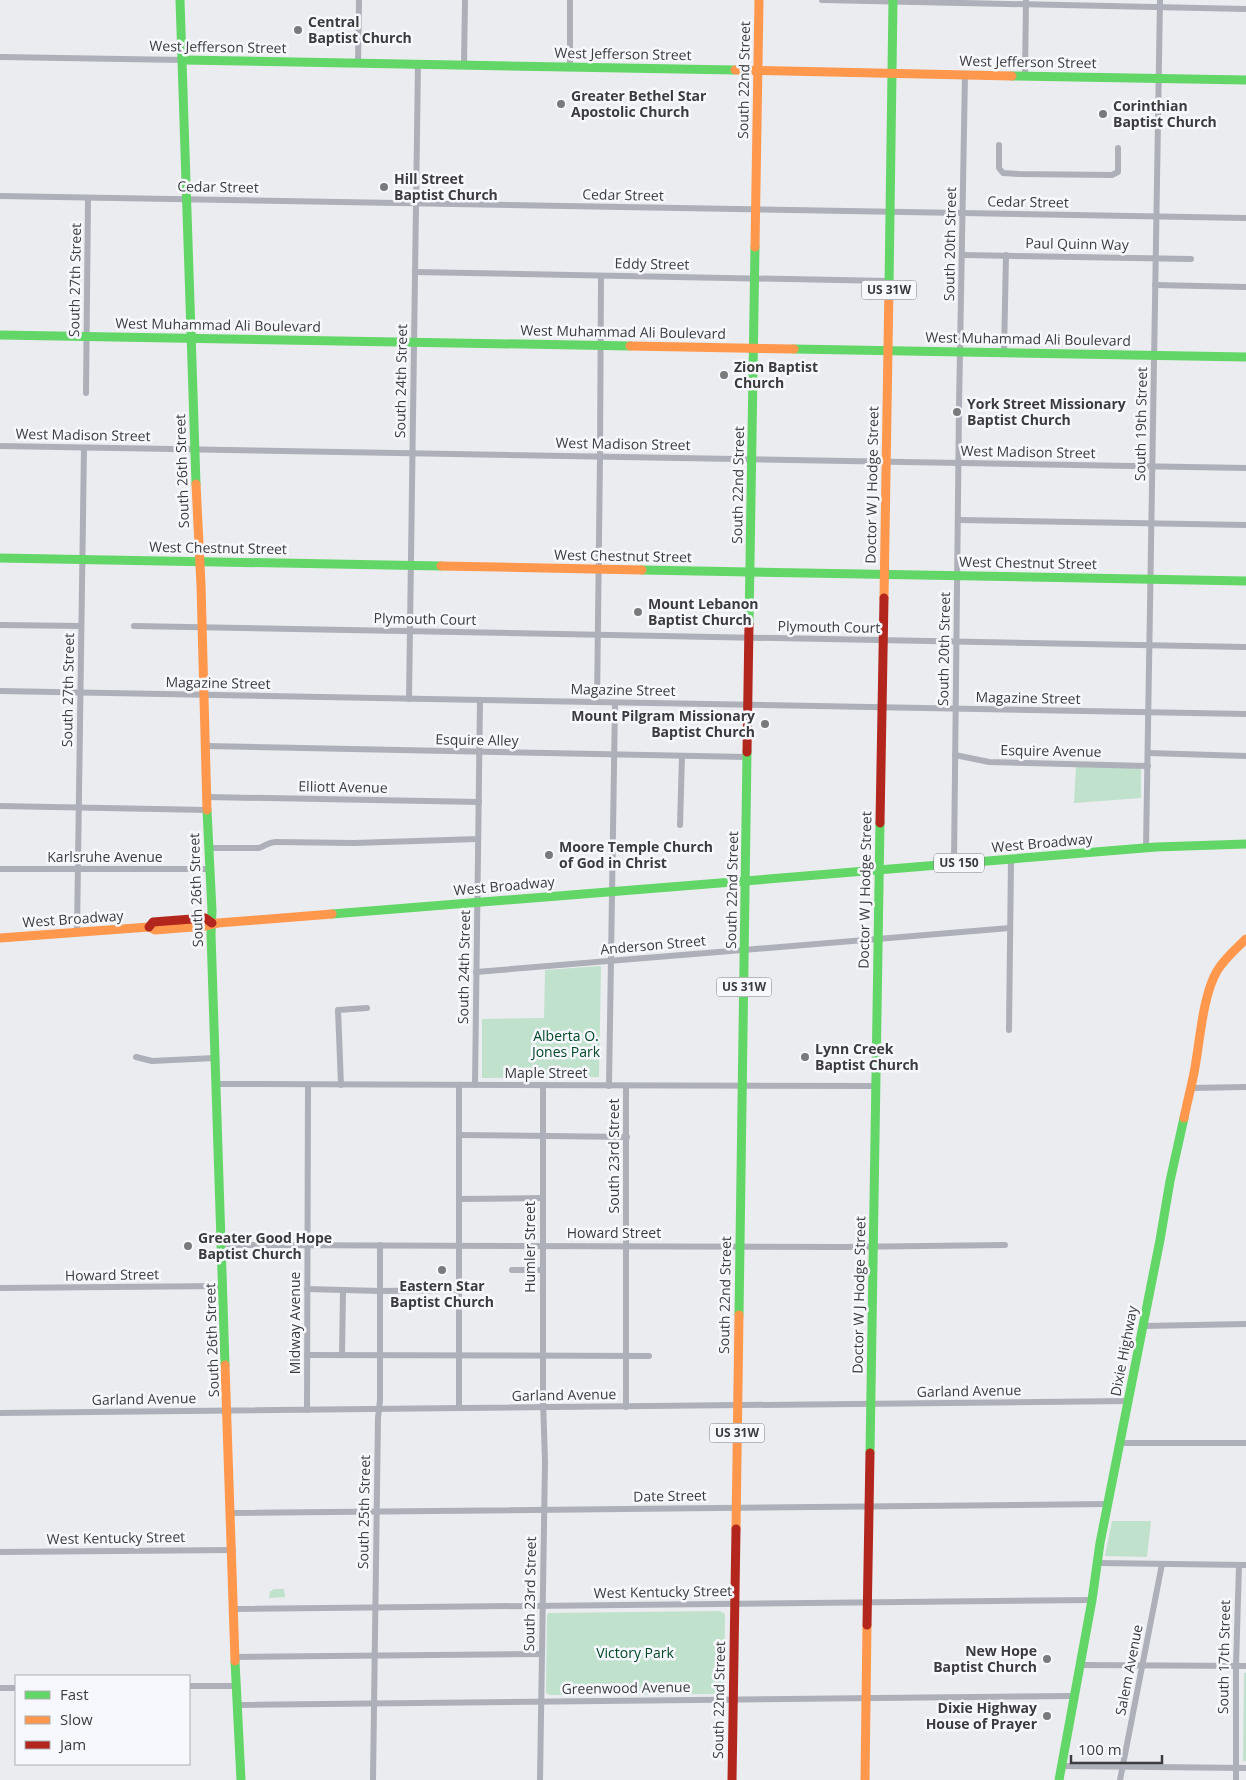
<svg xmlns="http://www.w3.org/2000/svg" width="1246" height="1780" viewBox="0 0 1246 1780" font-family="'Open Sans',sans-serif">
<rect width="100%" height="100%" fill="#ebecef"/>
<g fill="#c0e1cc">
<polygon points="1076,766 1141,767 1141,798 1074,803"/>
<polygon points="601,966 599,1077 482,1078 482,1019 544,1018 545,970"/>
<polygon points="1112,1521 1151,1521 1147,1557 1105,1556"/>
<polygon points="273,1589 284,1589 285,1597 269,1598 270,1591 272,1591"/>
<polygon points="720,1611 725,1614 724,1689 721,1694 550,1695 546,1693 547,1615 549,1613"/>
<polygon points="1244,1673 1246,1673 1246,1761 1243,1761"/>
</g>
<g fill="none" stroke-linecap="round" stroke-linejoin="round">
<g stroke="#adb0b9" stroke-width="6">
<polyline points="822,0 1246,9"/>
<polyline points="0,57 183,60"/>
<polyline points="358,63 359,0"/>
<polyline points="464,65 465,0"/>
<polyline points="570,67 570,0"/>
<polyline points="1025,76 1026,1"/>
<polyline points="999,145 999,168 1003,173 1019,174 1112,175 1118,172 1118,148"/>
<polyline points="0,196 1246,218"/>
<polyline points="962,255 1191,259"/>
<polyline points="415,272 889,281"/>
<polyline points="1155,285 1246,287"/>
<polyline points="1004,353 1006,255"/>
<polyline points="86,393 88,198"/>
<polyline points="0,446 1246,468"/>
<polyline points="959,520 1246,525"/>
<polyline points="0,625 81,626"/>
<polyline points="134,626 1246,647"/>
<polyline points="0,691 1246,714"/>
<polyline points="409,699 418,64"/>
<polyline points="597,702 600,457 601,276"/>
<polyline points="206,746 747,757"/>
<polyline points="1148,753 1246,756"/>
<polyline points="955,755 989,762 1148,766"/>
<polyline points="207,797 479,802"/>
<polyline points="0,806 207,810"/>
<polyline points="680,825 682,756"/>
<path d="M209,848h50c6,-2 10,-6 17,-6l78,1 124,-4"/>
<polyline points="1146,848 1160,0"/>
<polyline points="954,863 959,407 965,74"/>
<polyline points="0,869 210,869"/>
<polyline points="77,932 84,448"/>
<polyline points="476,972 1010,928"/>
<polyline points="1009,1030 1011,859"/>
<polyline points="136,1057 152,1061 215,1058"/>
<polyline points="215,1084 876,1086"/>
<polyline points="341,1085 338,1010 367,1008"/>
<polyline points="475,1085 480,700"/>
<polyline points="609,1086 615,703"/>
<polyline points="1190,1088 1246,1087"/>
<polyline points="459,1135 627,1137"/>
<polyline points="459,1199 542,1198"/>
<polyline points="222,1245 841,1247 1005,1245"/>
<polyline points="512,1270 542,1270"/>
<polyline points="0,1288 224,1286"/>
<polyline points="307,1289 380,1291 459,1290"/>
<polyline points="1143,1326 1246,1324"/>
<polyline points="307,1355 649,1356"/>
<polyline points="342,1355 343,1290"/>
<polyline points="626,1407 626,1086"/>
<polyline points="459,1408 459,1085"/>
<polyline points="307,1410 308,1085"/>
<polyline points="0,1413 1128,1401"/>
<polyline points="1120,1443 1246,1443"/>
<polyline points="232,1513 1108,1504"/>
<polyline points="0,1552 233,1550"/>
<polyline points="1098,1563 1246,1565"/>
<polyline points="235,1609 1092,1600"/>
<polyline points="236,1657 542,1654"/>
<polyline points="1080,1665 1246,1666"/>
<polyline points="189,1686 236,1686"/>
<polyline points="0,1688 16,1688"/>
<polyline points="238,1705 1074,1696"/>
<polyline points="1061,1766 1246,1768"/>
<polyline points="373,1780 378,1418 380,1400 380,1245"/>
<polyline points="540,1780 545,1462 543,1400 543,1085"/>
<polyline points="1120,1780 1162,1564"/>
<polyline points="1236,1780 1236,1666 1239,1565"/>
</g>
<g stroke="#63d668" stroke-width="9">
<polyline points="180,0 196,484"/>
<polyline points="183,60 735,70"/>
<polyline points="1012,76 1246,80"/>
<polyline points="889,286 893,0"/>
<polyline points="0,335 630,346"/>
<polyline points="794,349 1246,357"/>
<polyline points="0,558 441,566"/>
<polyline points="642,570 1246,581"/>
<polyline points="749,624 755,247"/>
<polyline points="207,810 212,911 211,934 225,1365"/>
<polyline points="745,881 1156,847 1246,844"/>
<polyline points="332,914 745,881"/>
<polyline points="739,1315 747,752"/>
<polyline points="870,1453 880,823"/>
<polyline points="235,1661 241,1780"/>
<polyline points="1059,1780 1092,1600 1100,1543 1160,1240 1170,1181 1184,1118"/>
</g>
<g stroke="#ff974d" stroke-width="9">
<polyline points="735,70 1012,76"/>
<polyline points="755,247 759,0"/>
<polyline points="630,346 794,349"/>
<polyline points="196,484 201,585 207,810"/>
<polyline points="441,566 642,570"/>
<polyline points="884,598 889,286"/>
<polyline points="0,938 149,927 155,930 205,926 218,923 332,914"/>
<path d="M1184,1118c3,-15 7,-30 10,-45 6,-30 8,-76 23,-102 8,-13 19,-22 29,-32"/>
<polyline points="225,1365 235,1661"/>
<polyline points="736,1529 739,1315"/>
<polyline points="865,1780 867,1625"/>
</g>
<g stroke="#b3261e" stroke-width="9">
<polyline points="747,752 749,624"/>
<polyline points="880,823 884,598"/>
<polyline points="149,927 153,922 205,918 212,923"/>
<polyline points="867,1625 870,1453"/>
<polyline points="732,1780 736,1529"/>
</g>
</g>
<g fill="#797a7c" stroke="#f7f8fd" stroke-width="2">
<circle cx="298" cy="30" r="5"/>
<circle cx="561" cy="104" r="5"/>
<circle cx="1103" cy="114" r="5"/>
<circle cx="384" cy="187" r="5"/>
<circle cx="724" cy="375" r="5"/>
<circle cx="957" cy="412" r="5"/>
<circle cx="638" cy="612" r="5"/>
<circle cx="765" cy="724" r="5"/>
<circle cx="549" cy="855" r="5"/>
<circle cx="805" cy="1057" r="5"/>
<circle cx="188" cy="1246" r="5"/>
<circle cx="442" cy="1270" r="5"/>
<circle cx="1047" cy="1659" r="5"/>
<circle cx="1047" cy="1716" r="5"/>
</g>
<g text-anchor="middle" stroke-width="5" stroke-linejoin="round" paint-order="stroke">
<g fill="#f7f8fd" stroke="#747477" stroke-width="1">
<rect x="861.5" y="280.5" width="55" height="19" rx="4"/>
<rect x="934" y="853.5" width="50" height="19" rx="4"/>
<rect x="716.5" y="977.5" width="55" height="19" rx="4"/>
<rect x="709.5" y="1423.5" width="55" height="19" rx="4"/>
</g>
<g font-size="12" font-weight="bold" fill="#3c3c3e">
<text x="889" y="294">US 31W</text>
<text x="959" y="867">US 150</text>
<text x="744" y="991">US 31W</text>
<text x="737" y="1437">US 31W</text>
</g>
<g font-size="14" font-weight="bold" fill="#3c3c3e" stroke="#f7f8fd" text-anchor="start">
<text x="308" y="27">Central<tspan x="308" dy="16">Baptist Church</tspan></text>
<text x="571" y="101">Greater Bethel Star<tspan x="571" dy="16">Apostolic Church</tspan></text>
<text x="1113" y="111">Corinthian<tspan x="1113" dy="16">Baptist Church</tspan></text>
<text x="394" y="184">Hill Street<tspan x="394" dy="16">Baptist Church</tspan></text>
<text x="734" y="372">Zion Baptist<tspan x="734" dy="16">Church</tspan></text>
<text x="967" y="409">York Street Missionary<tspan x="967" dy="16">Baptist Church</tspan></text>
<text x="648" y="609">Mount Lebanon<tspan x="648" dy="16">Baptist Church</tspan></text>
<text x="755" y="721" text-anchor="end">Mount Pilgram Missionary<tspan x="755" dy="16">Baptist Church</tspan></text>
<text x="559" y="852">Moore Temple Church<tspan x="559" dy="16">of God in Christ</tspan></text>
<text x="815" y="1054">Lynn Creek<tspan x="815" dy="16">Baptist Church</tspan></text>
<text x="198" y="1243">Greater Good Hope<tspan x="198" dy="16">Baptist Church</tspan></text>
<text x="442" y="1291" text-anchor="middle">Eastern Star<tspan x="442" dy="16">Baptist Church</tspan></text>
<text x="1037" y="1656" text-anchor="end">New Hope<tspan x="1037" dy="16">Baptist Church</tspan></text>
<text x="1037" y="1713" text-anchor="end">Dixie Highway<tspan x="1037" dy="16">House of Prayer</tspan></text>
</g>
<g font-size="14" fill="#3c3c3e" stroke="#f7f8fd">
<text transform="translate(218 47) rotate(1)" y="5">West Jefferson Street</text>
<text transform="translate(623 54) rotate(1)" y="5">West Jefferson Street</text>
<text transform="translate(1028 62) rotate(1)" y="5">West Jefferson Street</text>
<text transform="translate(744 80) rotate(-89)" y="5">South 22nd Street</text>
<text transform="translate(218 187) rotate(1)" y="5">Cedar Street</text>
<text transform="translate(623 195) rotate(1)" y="5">Cedar Street</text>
<text transform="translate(1028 202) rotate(1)" y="5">Cedar Street</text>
<text transform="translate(950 244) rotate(-89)" y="5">South 20th Street</text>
<text transform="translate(1077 244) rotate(1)" y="5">Paul Quinn Way</text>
<text transform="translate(652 264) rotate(1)" y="5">Eddy Street</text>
<text transform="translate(75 280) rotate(-89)" y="5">South 27th Street</text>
<text transform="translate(218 325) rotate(1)" y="5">West Muhammad Ali Boulevard</text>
<text transform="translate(623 332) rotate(1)" y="5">West Muhammad Ali Boulevard</text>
<text transform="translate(1028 339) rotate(1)" y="5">West Muhammad Ali Boulevard</text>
<text transform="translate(401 381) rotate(-89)" y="5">South 24th Street</text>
<text transform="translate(1141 424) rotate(-89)" y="5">South 19th Street</text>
<text transform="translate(83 435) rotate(1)" y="5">West Madison Street</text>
<text transform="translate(623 444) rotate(1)" y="5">West Madison Street</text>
<text transform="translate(1028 452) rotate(1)" y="5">West Madison Street</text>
<text transform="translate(182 471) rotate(-92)" y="5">South 26th Street</text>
<text transform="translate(738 485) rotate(-89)" y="5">South 22nd Street</text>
<text transform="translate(872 485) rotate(-89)" y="5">Doctor W J Hodge Street</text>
<text transform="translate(218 548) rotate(1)" y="5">West Chestnut Street</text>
<text transform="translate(623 556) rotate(1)" y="5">West Chestnut Street</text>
<text transform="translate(1028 563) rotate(1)" y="5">West Chestnut Street</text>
<text transform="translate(425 619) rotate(1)" y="5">Plymouth Court</text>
<text transform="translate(829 627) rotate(1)" y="5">Plymouth Court</text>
<text transform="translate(944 649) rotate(-89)" y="5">South 20th Street</text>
<text transform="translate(218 683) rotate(1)" y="5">Magazine Street</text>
<text transform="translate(68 690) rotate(-89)" y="5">South 27th Street</text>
<text transform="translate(623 690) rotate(1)" y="5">Magazine Street</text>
<text transform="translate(1028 698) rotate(1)" y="5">Magazine Street</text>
<text transform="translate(477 740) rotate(1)" y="5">Esquire Alley</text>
<text transform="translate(1051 751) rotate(1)" y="5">Esquire Avenue</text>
<text transform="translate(343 787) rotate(1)" y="5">Elliott Avenue</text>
<text transform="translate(1042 843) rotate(-5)" y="5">West Broadway</text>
<text x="105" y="862">Karlsruhe Avenue</text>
<text transform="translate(504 886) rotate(-5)" y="5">West Broadway</text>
<text transform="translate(196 890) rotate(-92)" y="5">South 26th Street</text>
<text transform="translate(732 890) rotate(-89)" y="5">South 22nd Street</text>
<text transform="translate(865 890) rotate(-89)" y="5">Doctor W J Hodge Street</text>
<text transform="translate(73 919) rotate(-4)" y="5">West Broadway</text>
<text transform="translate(653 945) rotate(-5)" y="5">Anderson Street</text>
<text transform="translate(464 967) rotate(-89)" y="5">South 24th Street</text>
<text x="546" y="1078">Maple Street</text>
<text transform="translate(614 1156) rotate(-90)" y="5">South 23rd Street</text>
<text x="614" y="1238">Howard Street</text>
<text transform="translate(530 1247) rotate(-90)" y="5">Humler Street</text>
<text transform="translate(112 1275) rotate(-1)" y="5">Howard Street</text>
<text transform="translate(725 1295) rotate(-89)" y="5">South 22nd Street</text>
<text transform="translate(859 1295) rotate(-89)" y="5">Doctor W J Hodge Street</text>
<text transform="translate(295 1323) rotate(-90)" y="5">Midway Avenue</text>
<text transform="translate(212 1340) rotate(-92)" y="5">South 26th Street</text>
<text transform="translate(1124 1351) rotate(-79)" y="5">Dixie Highway</text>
<text transform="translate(969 1391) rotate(-1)" y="5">Garland Avenue</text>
<text transform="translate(564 1395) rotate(-1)" y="5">Garland Avenue</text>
<text transform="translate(144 1399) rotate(-1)" y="5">Garland Avenue</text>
<text transform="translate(670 1496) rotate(-1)" y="5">Date Street</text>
<text transform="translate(364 1512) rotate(-89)" y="5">South 25th Street</text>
<text transform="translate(116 1538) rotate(-1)" y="5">West Kentucky Street</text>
<text transform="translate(663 1592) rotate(-1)" y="5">West Kentucky Street</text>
<text transform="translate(530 1594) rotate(-89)" y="5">South 23rd Street</text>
<text transform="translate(1224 1657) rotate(-89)" y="5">South 17th Street</text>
<text transform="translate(1129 1670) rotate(-79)" y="5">Salem Avenue</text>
<text transform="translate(626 1688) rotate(-1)" y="5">Greenwood Avenue</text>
<text transform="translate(719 1700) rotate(-89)" y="5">South 22nd Street</text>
</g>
<g font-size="14" fill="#004926" stroke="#f7f8fd">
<text x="566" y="1041">Alberta O.<tspan x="566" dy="16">Jones Park</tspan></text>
<text x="635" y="1658">Victory Park</text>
</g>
</g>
<rect x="15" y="1675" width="175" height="90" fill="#f7f8fd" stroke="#acadb1"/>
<rect x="25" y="1691" width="25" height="8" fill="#63d668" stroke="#acadb1"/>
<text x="60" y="1700" font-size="15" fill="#3c3c3e">Fast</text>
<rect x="25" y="1716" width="25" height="8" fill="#ff974d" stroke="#acadb1"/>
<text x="60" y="1725" font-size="15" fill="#3c3c3e">Slow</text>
<rect x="25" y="1741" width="25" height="8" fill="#b3261e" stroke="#acadb1"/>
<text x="60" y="1750" font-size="15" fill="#3c3c3e">Jam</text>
<path d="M1071 1755v8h91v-8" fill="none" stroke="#3c3c3e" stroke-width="2.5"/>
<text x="1078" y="1755" font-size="15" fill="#3c3c3e" stroke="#f7f8fd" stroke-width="4" paint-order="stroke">100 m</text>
</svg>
